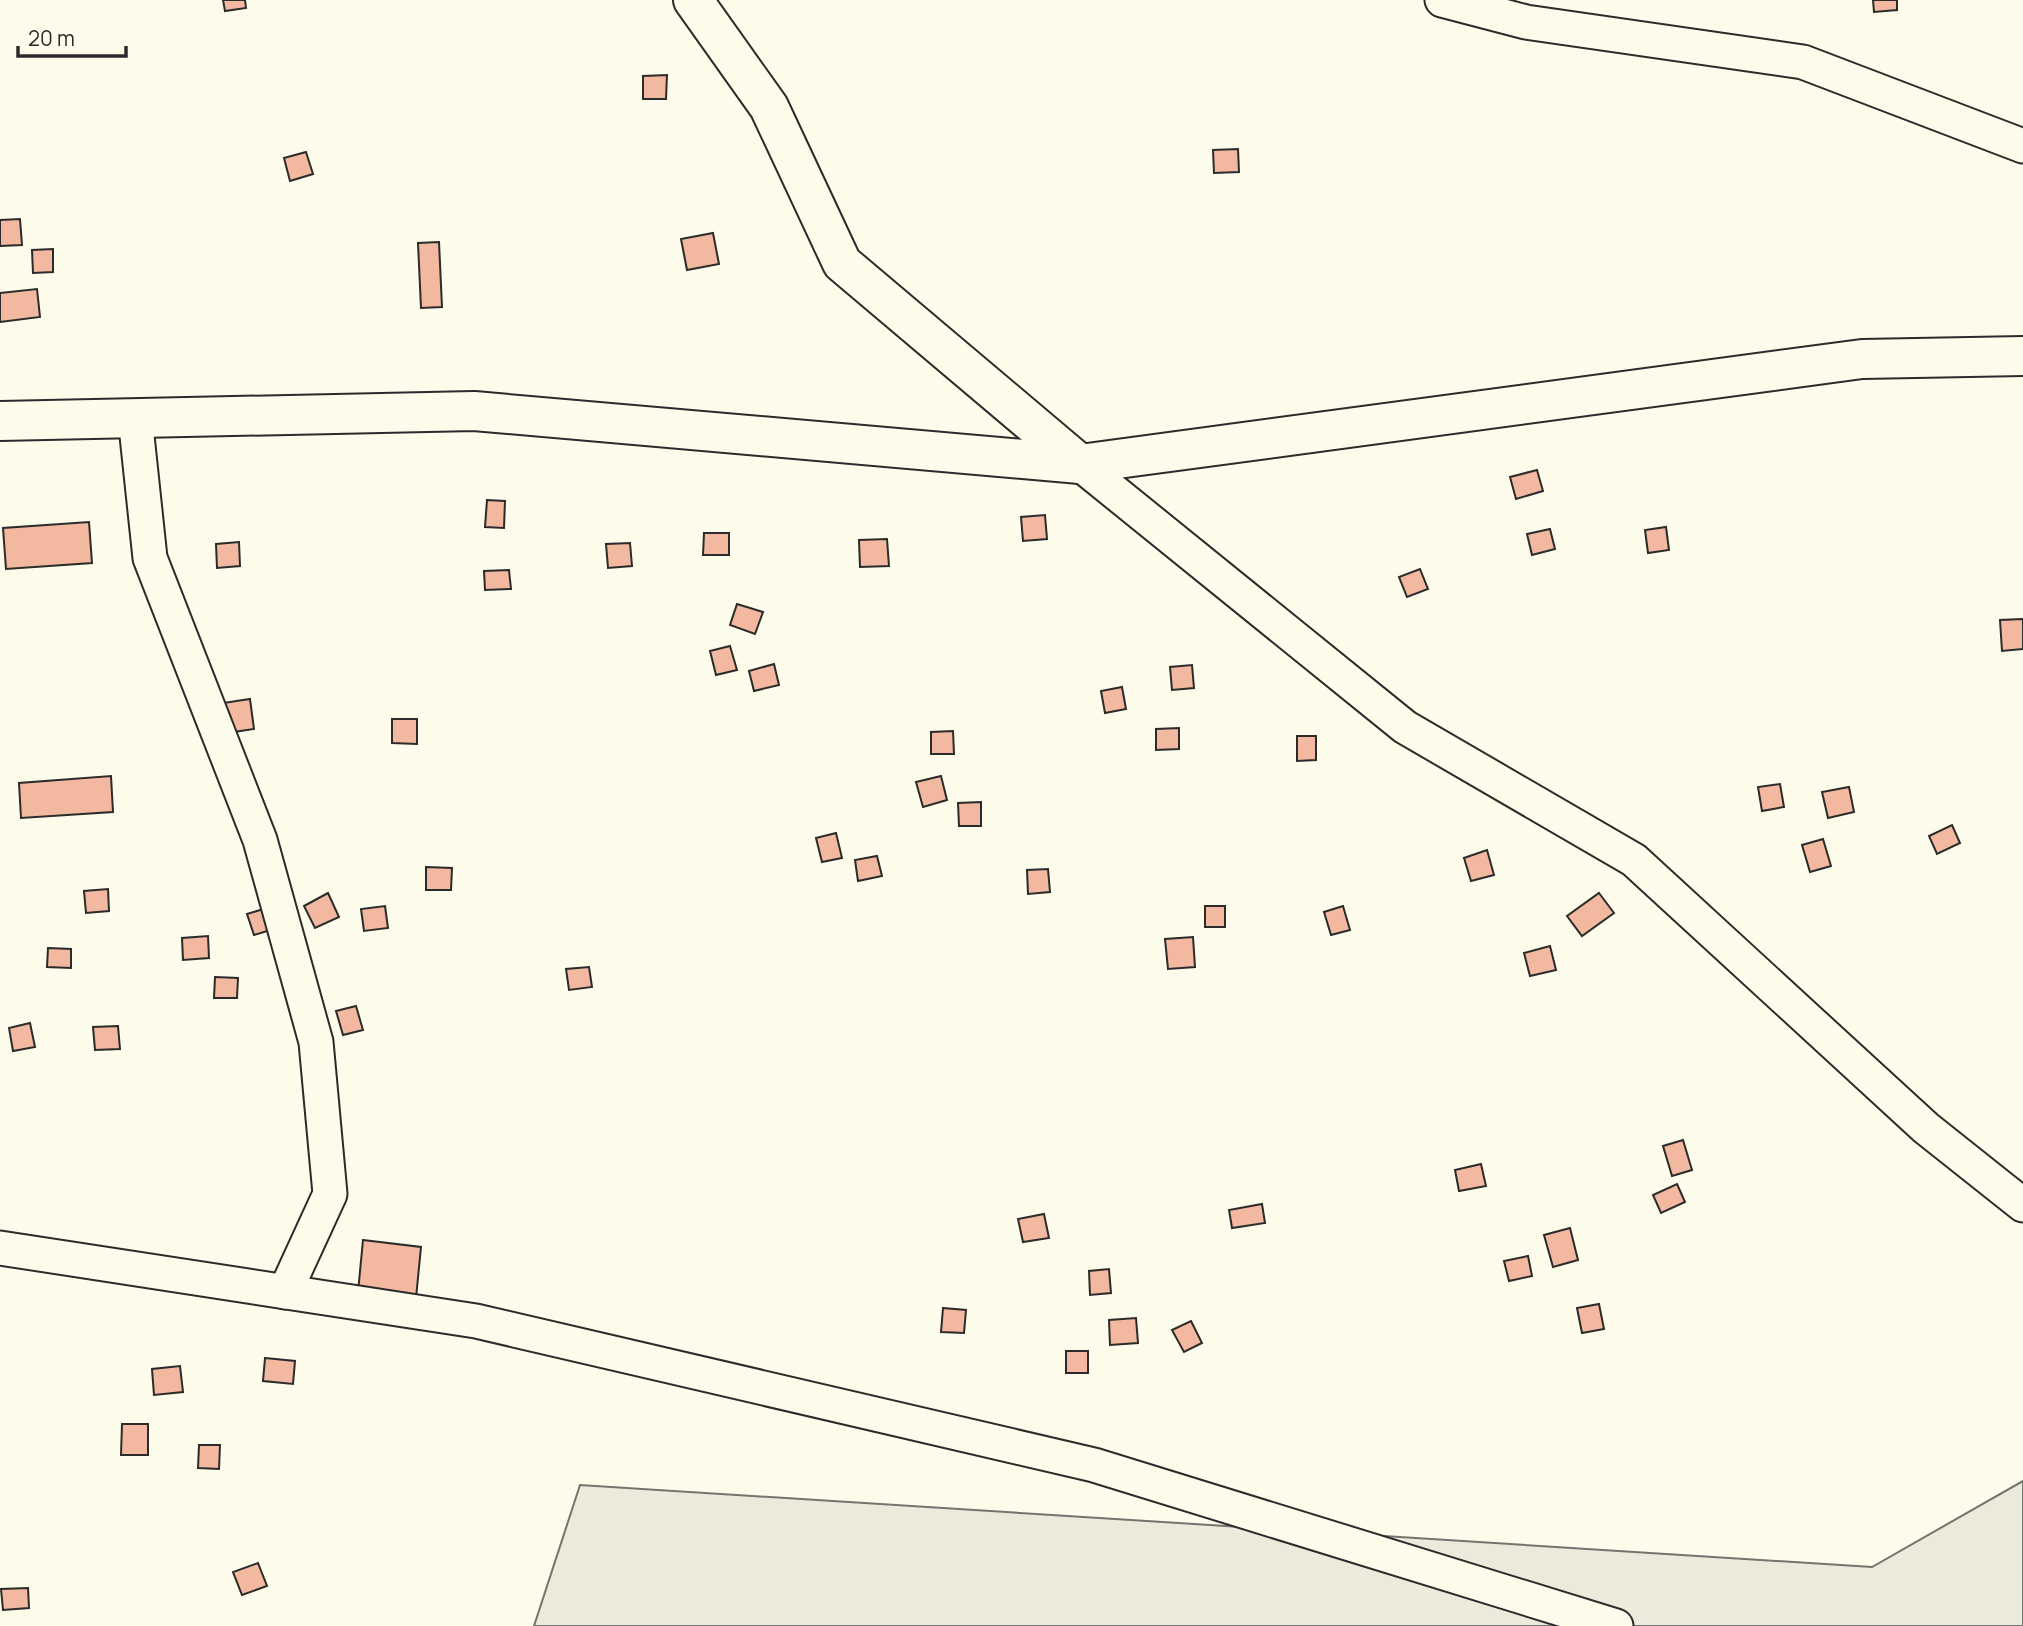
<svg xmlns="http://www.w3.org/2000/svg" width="2023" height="1626" viewBox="0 0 2023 1626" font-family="Manrope,sans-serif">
<rect width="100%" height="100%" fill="#fdfbea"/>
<polygon fill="#ecebdb" stroke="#74746e" stroke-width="2" points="2023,1481 2023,1626 534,1626 580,1485 1872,1567"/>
<g fill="#f2b8a0" stroke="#2b2b2b" stroke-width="2">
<polygon points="223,0 245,0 246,8 225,11"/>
<polygon points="1873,0 1897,0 1897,10 1874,12"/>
<polygon points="667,75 666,99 643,99 643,76"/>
<polygon points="1238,149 1239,172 1214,173 1213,150"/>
<polygon points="306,152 313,174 290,181 284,158"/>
<polygon points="20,219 22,245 0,246 0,220"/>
<polygon points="713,233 719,264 687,270 681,239"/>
<polygon points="439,242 442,307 421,308 418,243"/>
<polygon points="53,249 53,272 33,273 32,250"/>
<polygon points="37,289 40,317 0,322 0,293"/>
<polygon points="1537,470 1543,491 1516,499 1510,477"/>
<polygon points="487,500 505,501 504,528 485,527"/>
<polygon points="1045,515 1047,539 1023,541 1021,517"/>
<polygon points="89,522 92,563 6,569 3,528"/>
<polygon points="1666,527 1669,550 1648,553 1645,530"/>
<polygon points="1550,529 1555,549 1532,555 1527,534"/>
<polygon points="704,533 729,533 729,555 703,555"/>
<polygon points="887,539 889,566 860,567 859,540"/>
<polygon points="239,542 240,566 217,568 216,544"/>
<polygon points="630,543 632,566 608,568 606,544"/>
<polygon points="1420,569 1428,589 1407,597 1399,577"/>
<polygon points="509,570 511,589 485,590 484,571"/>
<polygon points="737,604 763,612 755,634 730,625"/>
<polygon points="2023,619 2023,649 2002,651 2000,620"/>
<polygon points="730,646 737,670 716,675 710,651"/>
<polygon points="774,664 779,685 754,691 749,671"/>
<polygon points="1192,665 1194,688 1172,690 1170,667"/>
<polygon points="1122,687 1126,709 1105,713 1101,691"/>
<polygon points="250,699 254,729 227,733 223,703"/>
<polygon points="392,719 417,719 417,744 392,743"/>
<polygon points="1179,728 1179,749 1156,750 1156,729"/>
<polygon points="953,731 954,754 931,754 931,732"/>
<polygon points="1297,736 1316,736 1316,760 1297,761"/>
<polygon points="111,776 113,812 21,818 19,783"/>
<polygon points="941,776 947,800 923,807 916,782"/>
<polygon points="1780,784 1784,807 1762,811 1758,787"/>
<polygon points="1849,787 1854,812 1828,818 1822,792"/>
<polygon points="981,802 981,826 959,826 958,803"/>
<polygon points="1952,825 1960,843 1937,854 1929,836"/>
<polygon points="836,833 842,858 822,862 816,838"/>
<polygon points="1823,839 1831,866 1810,872 1802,845"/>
<polygon points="1487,850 1494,875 1471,881 1464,858"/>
<polygon points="877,856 882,876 858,881 855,860"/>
<polygon points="426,867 452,868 451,890 426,890"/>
<polygon points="1048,869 1050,892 1028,894 1027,870"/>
<polygon points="108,889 109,911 86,913 84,891"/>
<polygon points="328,893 339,917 315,928 304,906"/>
<polygon points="1599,893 1614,913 1582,936 1567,916"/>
<polygon points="385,906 388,928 364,931 361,909"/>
<rect x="1205" y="906" width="20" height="21"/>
<polygon points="1343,906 1350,930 1331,935 1324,912"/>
<polygon points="267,908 274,929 254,935 247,914"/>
<polygon points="208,936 209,958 183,960 182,938"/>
<polygon points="1193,937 1195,967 1168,969 1165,939"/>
<polygon points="1550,946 1556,970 1530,976 1524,953"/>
<polygon points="48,948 71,949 71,968 47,967"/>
<polygon points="589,967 592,987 569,990 566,969"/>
<polygon points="215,977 238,978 237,998 214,998"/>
<polygon points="356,1006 363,1030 343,1035 336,1011"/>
<polygon points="30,1023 35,1047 13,1051 9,1028"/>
<polygon points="118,1026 120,1049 95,1050 93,1027"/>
<polygon points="1683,1140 1692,1170 1672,1176 1663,1146"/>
<polygon points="1481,1164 1486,1186 1459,1191 1455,1170"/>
<polygon points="1677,1184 1685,1202 1661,1213 1653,1195"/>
<polygon points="1262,1204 1265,1223 1232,1228 1229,1210"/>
<polygon points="1044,1214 1049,1238 1023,1242 1018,1219"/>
<polygon points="1570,1228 1578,1260 1553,1267 1544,1235"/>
<polygon points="363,1240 421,1247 416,1298 358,1292"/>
<polygon points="1528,1256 1532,1276 1509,1281 1504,1261"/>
<polygon points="1109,1269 1111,1293 1090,1295 1089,1271"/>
<polygon points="1599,1304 1604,1329 1582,1333 1577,1308"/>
<polygon points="943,1308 966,1310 964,1333 941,1332"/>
<polygon points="1136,1318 1138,1343 1110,1345 1109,1320"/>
<polygon points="1191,1321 1202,1343 1184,1352 1172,1330"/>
<rect x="1066" y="1351" width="22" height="22"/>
<polygon points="265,1358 295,1361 293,1384 263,1381"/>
<polygon points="180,1366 183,1392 154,1395 152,1369"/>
<polygon points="122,1424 148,1424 148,1455 121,1455"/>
<polygon points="199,1445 220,1445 219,1469 198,1468"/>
<polygon points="258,1563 267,1586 242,1595 233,1572"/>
<polygon points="28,1588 29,1608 3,1610 1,1589"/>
</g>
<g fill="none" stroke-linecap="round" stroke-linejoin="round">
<g stroke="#2b2b2b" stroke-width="37">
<g id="minor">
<polyline points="1442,0 1526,22 1803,62 2023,146"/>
<polyline points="135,417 150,558 260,840 316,1042 330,1194 285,1292"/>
<polyline points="1080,464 1405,727 1634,860 1926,1128 2023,1205"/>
<polyline points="0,1248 476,1321 1094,1465 1616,1626"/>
</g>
</g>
<g stroke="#2b2b2b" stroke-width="42">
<g id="tertiary">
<polyline points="693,0 769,107 842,263 1080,464"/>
<polyline points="0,421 474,411 1080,464 1862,359 2023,356"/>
</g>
</g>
<use href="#minor" stroke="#fdfbea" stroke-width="33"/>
<use href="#tertiary" stroke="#fdfbea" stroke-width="38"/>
</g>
<path d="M18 46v10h108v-10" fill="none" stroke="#2b2b2b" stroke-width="3.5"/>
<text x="28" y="46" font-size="21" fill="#2b2b2b" stroke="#fdfbea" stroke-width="5" paint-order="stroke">20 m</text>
</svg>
